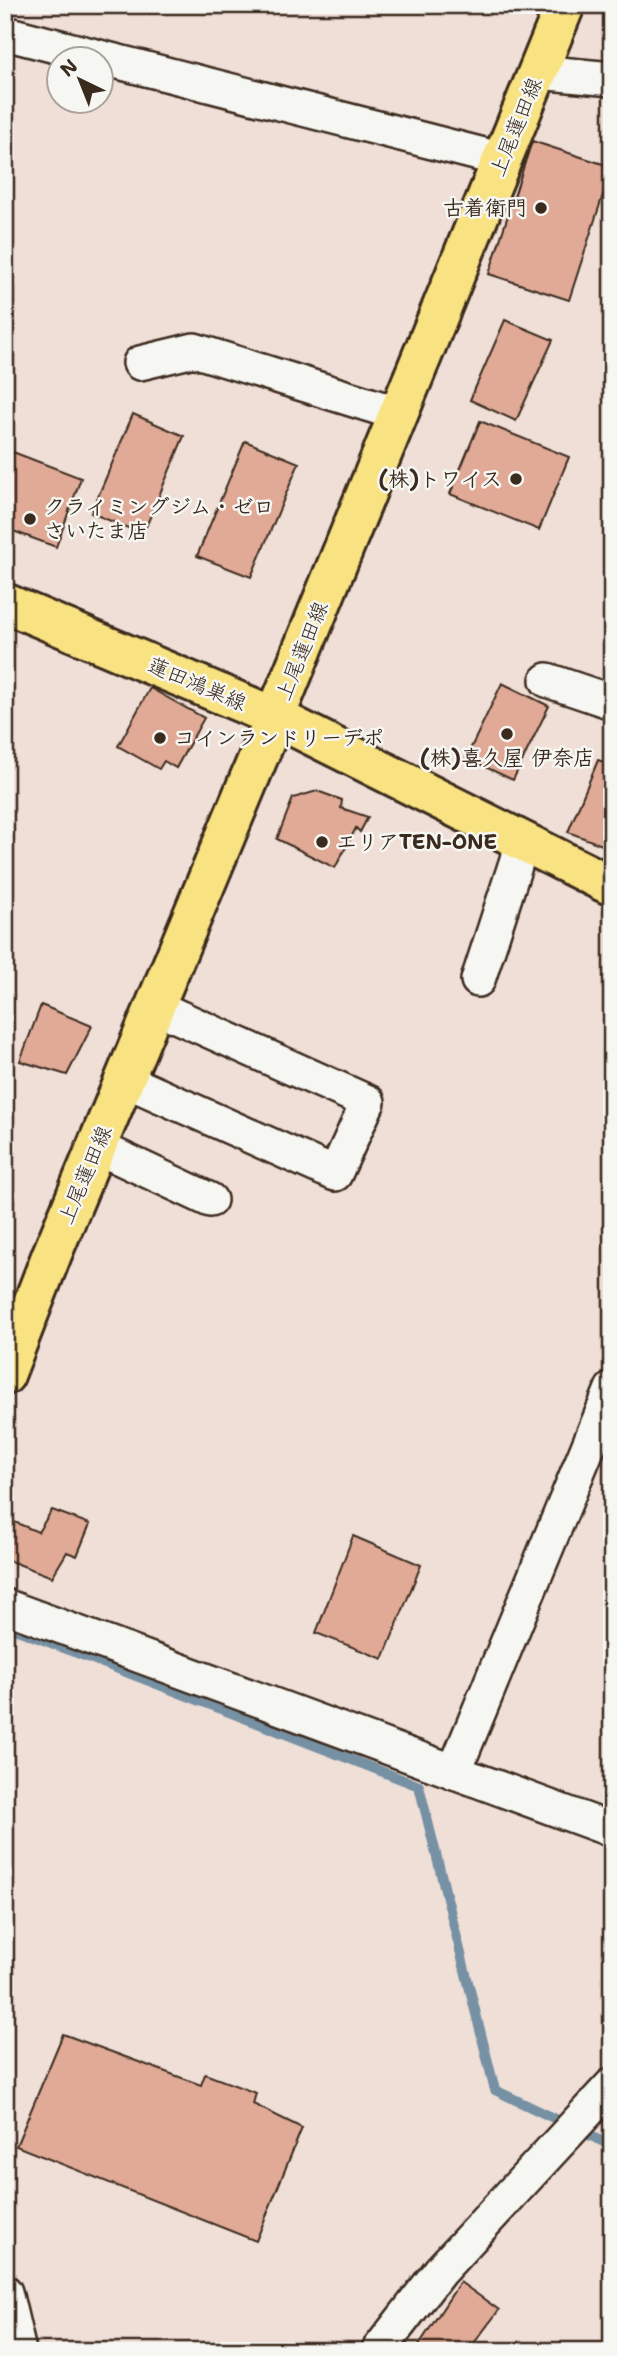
<svg xmlns="http://www.w3.org/2000/svg" width="617" height="2356" viewBox="0 0 617 2356" font-family="'Shantell Sans','Klee One',sans-serif">
<rect width="100%" height="100%" fill="#efdfd7"/>
<filter id="ink" filterUnits="userSpaceOnUse"><feTurbulence type="fractalNoise" baseFrequency=".0143" numOctaves="2"/><feDisplacementMap in="SourceGraphic" scale="14" xChannelSelector="R" yChannelSelector="G"/><feConvolveMatrix kernelMatrix="1 2 1 2 8 2 1 2 1" color-interpolation-filters="sRGB"/></filter>
<g filter="url(#ink)">
<g fill="none" stroke-linecap="round" stroke-linejoin="round">
<polyline stroke="#7690a4" stroke-width="10" points="5,1625 419,1786 495,2090 612,2146"/>
</g>
<g fill="#e0aa97" stroke="#3b2a1e" stroke-width="2">
<polygon points="532,141 612,167 569,300 489,274"/>
<polygon points="505,320 553,340 516,421 470,400"/>
<polygon points="133,414 184,436 143,534 91,513"/>
<polygon points="480,421 569,457 539,530 450,494"/>
<polygon points="245,441 299,463 251,577 197,556"/>
<polygon points="5,449 81,478 56,547 5,528"/>
<polygon points="502,683 549,706 513,780 466,758"/>
<polygon points="150,688 204,718 176,768 164,761 159,769 118,746"/>
<polygon points="598,760 612,765 610,848 568,832"/>
<polygon points="317,791 342,800 341,808 368,817 360,832 356,828 335,868 277,839 293,798"/>
<polygon points="41,1005 92,1026 67,1075 20,1061"/>
<polygon points="52,1510 90,1524 77,1556 67,1552 52,1577 5,1559 5,1518 38,1532"/>
<polygon points="353,1536 421,1565 383,1659 316,1633"/>
<polygon points="63,2034 201,2085 205,2074 256,2093 253,2104 302,2128 256,2241 16,2146"/>
<polygon points="460,2282 499,2310 468,2351 415,2351"/>
</g>
<g fill="none" stroke-linecap="round" stroke-linejoin="round">
<g stroke="#3b2a1e" stroke-width="38">
<g id="minor">
<polyline points="5,33 503,160"/>
<polyline points="538,72 612,79"/>
<polyline points="140,363 194,350 399,414"/>
<polyline points="547,680 612,702"/>
<polyline points="478,980 523,841"/>
<polyline points="125,1080 335,1174 368,1102 156,1007"/>
<polyline points="97,1147 210,1200"/>
<polyline points="5,1606 612,1830"/>
<polyline points="454,1772 612,1389"/>
<polyline points="5,2292 19,2351"/>
<polyline points="378,2351 440,2271 612,2085"/>
</g>
</g>
<g stroke="#3b2a1e" stroke-width="44">
<g id="major">
<polyline points="5,603 275,717 612,886"/>
<polyline points="5,1375 52,1254 275,717 565,5"/>
</g>
</g>
<use href="#minor" stroke="#f6f6f2" stroke-width="33"/>
<use href="#major" stroke="#f8e281" stroke-width="38"/>
</g>
</g>
<g fill="#3b2a1e" stroke="#f6f6f2" stroke-width="2.5">
<circle cx="541" cy="208" r="7"/>
<circle cx="516" cy="479" r="7"/>
<circle cx="30" cy="519" r="7"/>
<circle cx="507" cy="734" r="7"/>
<circle cx="160" cy="738" r="7"/>
<circle cx="322" cy="842" r="7"/>
</g>
<g text-anchor="middle" stroke-width="5" stroke-linejoin="round" paint-order="stroke">
<g font-size="21" fill="#3b2a1e" stroke="#f6f6f2">
<text transform="translate(516 127) rotate(-68)" y="7">上尾蓮田線</text>
<text transform="translate(302 651) rotate(-68)" y="7">上尾蓮田線</text>
<text transform="translate(197 684) rotate(23)" y="7">蓮田鴻巣線</text>
<text transform="translate(85 1175) rotate(-67)" y="7">上尾蓮田線</text>
</g>
<g font-size="21" font-weight="bold" fill="#3b2a1e" stroke="#f6f6f2" text-anchor="start">
<text x="527" y="215" text-anchor="end">古着衛門</text>
<text x="502" y="486" text-anchor="end">(株)トワイス</text>
<text x="44" y="514">クライミングジム・ゼロ<tspan x="44" dy="24">さいたま店</tspan></text>
<text x="174" y="745">コインランドリーデポ</text>
<text x="507" y="765" text-anchor="middle">(株)喜久屋 伊奈店</text>
<text x="336" y="849">エリアTEN-ONE</text>
</g>
</g>
<rect width="617" height="2356" fill="none" stroke="#f6f6f2" stroke-width="28"/>
<rect x="14" y="14" width="589" height="2328" fill="none" stroke="#3b2a1e" stroke-width="2.5" filter="url(#ink)"/>
<g transform="translate(80 80) rotate(317)"><circle r="33" fill="#f6f6f2" stroke="#aba49d" stroke-width="2"/>
<path d="M0-5L12 26L0 18L-12 26Z" fill="#3b2a1e"/>
<text y="-10" font-size="19" font-weight="bold" text-anchor="middle" fill="#3b2a1e">N</text>
</g>
</svg>
